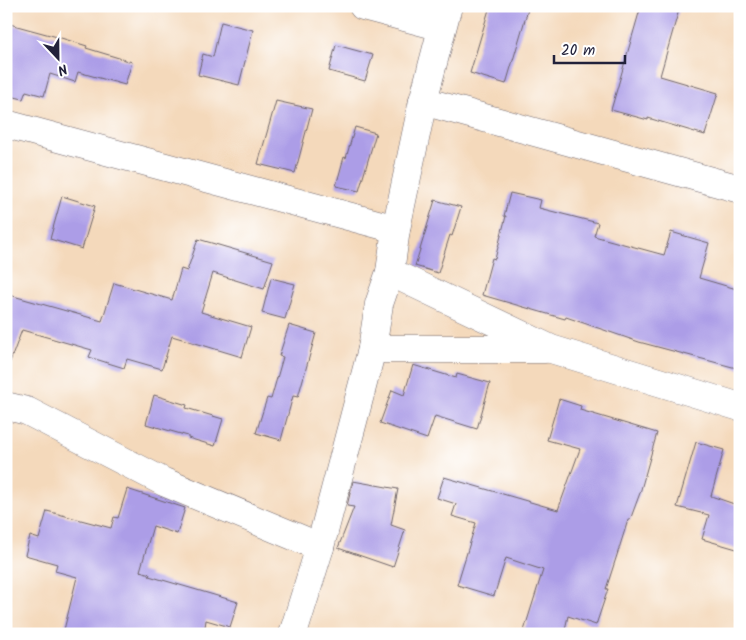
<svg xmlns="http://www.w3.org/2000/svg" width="746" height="640" viewBox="0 0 746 640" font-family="Kalam,sans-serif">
<rect width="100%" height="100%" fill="#fff"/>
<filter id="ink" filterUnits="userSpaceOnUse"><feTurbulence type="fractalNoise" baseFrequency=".02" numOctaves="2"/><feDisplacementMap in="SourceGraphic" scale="10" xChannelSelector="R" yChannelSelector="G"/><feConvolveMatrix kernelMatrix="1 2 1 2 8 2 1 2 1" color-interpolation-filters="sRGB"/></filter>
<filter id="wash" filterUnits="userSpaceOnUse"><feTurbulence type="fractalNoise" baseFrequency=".0096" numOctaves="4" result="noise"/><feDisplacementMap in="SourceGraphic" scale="20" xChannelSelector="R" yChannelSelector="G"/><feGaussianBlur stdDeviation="1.12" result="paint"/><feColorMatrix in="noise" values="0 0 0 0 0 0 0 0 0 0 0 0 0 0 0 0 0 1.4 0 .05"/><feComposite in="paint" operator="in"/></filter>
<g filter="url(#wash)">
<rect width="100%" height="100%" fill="#f4d9bb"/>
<g id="blocks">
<g fill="#ac9de7">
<polygon points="490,6 529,6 506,84 470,73"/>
<polygon points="641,6 680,6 660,76 718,93 705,135 648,118 648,120 611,110"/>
<polygon points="221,22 253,30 239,85 198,75 203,54 213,57"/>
<polygon points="6,23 61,38 87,46 86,48 132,62 125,85 78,72 75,82 50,74 44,96 26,91 23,99 6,95"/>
<polygon points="336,45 373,55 365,81 329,71"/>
<polygon points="276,101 312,109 295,173 258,164"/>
<polygon points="355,127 376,133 359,191 336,186 344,157 346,158"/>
<polygon points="510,193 541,200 539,208 598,223 594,236 664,255 671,232 709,243 699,278 740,290 740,369 639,342 566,317 565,319 482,295 492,258 495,259 506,216 504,216"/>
<polygon points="62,196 95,206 82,249 50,239"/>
<polygon points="435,200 461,207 452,236 450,235 438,273 415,266"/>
<polygon points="198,239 273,261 264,289 213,273 201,312 251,327 242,357 172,336 162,369 127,359 124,368 89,357 92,350 22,330 8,367 6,367 6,294 102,321 114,283 172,300 181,269 187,271"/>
<polygon points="271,278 295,284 285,319 262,313"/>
<polygon points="289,325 316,333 298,397 293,396 281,440 256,433 267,398 271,399 283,357 279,356"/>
<polygon points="413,365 456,378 457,374 490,383 477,429 435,416 427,439 380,423 392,390 404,395"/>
<polygon points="154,395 187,405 186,408 223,419 215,446 188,438 188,436 146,424"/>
<polygon points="559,399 581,406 580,410 657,433 640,493 630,520 628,520 617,555 606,589 608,589 596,625 568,616 564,634 523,634 543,570 506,558 494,596 457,585 476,523 452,516 456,504 437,498 444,477 558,510 580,449 547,440"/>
<polygon points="696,442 724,450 711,496 740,506 740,550 702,539 709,515 677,507"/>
<polygon points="353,481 398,489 391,525 405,530 393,567 338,548 354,507 347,506"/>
<polygon points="127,489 185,508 177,534 153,526 140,571 150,574 149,576 238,602 230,627 206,620 204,634 63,634 77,577 55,571 57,564 25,555 30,536 39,539 47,511 111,528 114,517 118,518"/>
</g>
</g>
</g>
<g filter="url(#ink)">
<use href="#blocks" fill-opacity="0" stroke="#6c6268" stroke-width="1"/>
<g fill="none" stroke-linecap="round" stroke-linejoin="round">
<g stroke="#6c6268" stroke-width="29">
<g id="minor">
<polyline points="363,6 442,27"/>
<polyline points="423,101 740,189"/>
<polyline points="6,124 396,229"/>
<polyline points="390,272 551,349 740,407"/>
<polyline points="372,349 545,349"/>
<polyline points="6,406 27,411 164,482 320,547"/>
<polyline points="293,634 320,547 372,349 379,304 390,272 396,229 423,101 448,6"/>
</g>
</g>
<use href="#minor" stroke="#fff" stroke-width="28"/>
</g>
</g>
<rect width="746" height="640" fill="none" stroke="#fff" stroke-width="25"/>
<g transform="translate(58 58) rotate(158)" stroke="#ffffff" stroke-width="4" paint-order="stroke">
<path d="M0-4L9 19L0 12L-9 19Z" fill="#22223b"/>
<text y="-8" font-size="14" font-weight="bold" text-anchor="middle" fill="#22223b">N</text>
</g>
<path d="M554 55v8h71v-8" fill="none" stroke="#22223b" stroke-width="2.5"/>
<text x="561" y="55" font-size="15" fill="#22223b" stroke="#ffffff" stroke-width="4" paint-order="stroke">20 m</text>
</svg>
